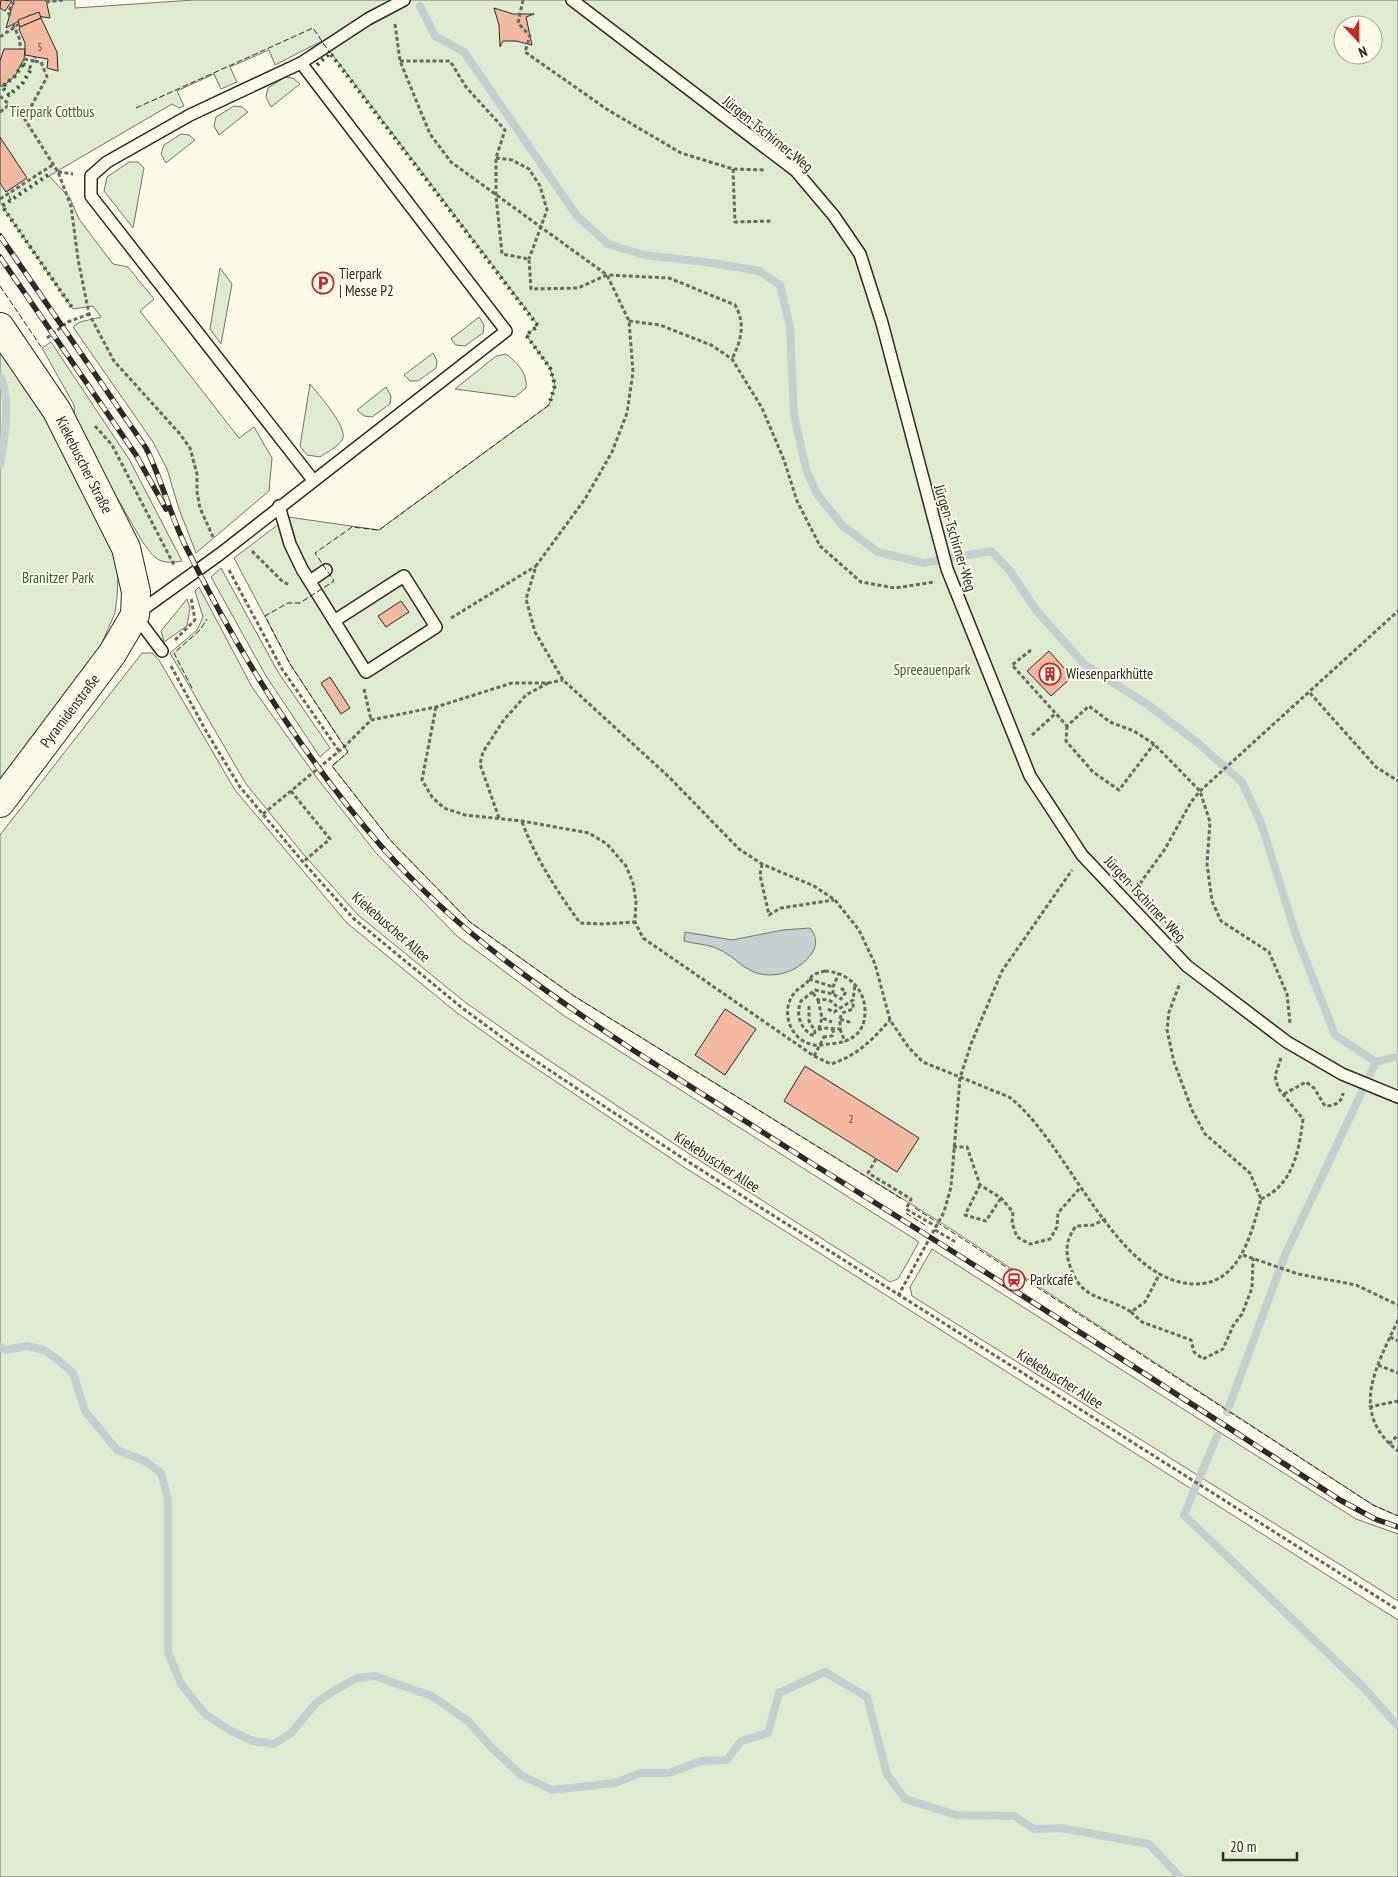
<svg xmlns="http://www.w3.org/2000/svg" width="1398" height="1877" viewBox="0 0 1398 1877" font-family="'PT Sans Narrow',sans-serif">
<rect width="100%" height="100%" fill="#fdfbea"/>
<g fill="#deebd1" stroke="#74746e" fill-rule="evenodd">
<path d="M0,0h75v8l119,-8h1204v1516l-25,-11 -433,-283 -366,-226 -104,-74 -79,-81 -59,-75 16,-14 -58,-88 -56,-106 54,-41 91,13 170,-125 6,-20 -5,-17 -24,-33 12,-10 -216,-284 -47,24 -6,-15 -39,17 7,15 -16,7 -7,-15 -37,17 7,15 -5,2 -7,-4 -123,72 21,22 9,21 34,45 15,3 26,32 -14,12 99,127 15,-11 18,31 -3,33 -73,62 -17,-44 -12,-40 -14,-27 -80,-115 7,-5 21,-5 -8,-11 -20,3 -73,-106zM1343,25h30v30h-30z"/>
<polygon points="285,77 293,78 300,84 271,107 266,97 268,88"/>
<polygon points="234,106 242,107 248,112 219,135 214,126 216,117"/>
<polygon points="181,134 189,135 195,140 166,163 161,154 164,145"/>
<polygon points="129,162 138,162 144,168 133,228 104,191 107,177"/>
<polygon points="220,268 232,284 221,344 210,329"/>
<polygon points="479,317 484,325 483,333 465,346 456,345 451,339"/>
<path d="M51,342l78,117 53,102c-24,4 -27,-2 -40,-20l-67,-116 -1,-20 -32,-57z"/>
<polygon points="0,347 48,418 113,553 118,577 117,597 115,613 101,645 0,780"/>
<polygon points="433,353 437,361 436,368 418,381 410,381 404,375"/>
<path d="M506,354c11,8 22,20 20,34l-11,9 -60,-8 41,-33z"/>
<path d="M310,384c8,10 40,45 32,56 -4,7 -15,12 -22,17l-13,-2 -7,-9z"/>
<polygon points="386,387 391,396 390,404 372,417 364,416 357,410"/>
<polygon points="221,568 278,672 330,748 320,757 266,676 211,577"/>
<polygon points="199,587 252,687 317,778 376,853 457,936 563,1015 919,1242 898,1279 890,1282 691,1155 526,1045 466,1003 358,915 304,855 246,784 170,653 197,630 203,617 195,591"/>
<polygon points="187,599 190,608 187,626 164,642 161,631"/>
<polygon points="142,653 152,653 159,660 235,790 304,872 347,923 456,1012 519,1057 684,1167 1398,1620 1398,1877 0,1877 0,835"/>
<polygon points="932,1249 1356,1519 1398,1534 1398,1601 912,1296 910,1287"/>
</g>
<path fill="#c7d0d0" stroke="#74746e" d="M810,928c6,7 8,16 2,25 -12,18 -37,27 -58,19 -13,-5 -23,-18 -36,-23 -10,-5 -23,-5 -34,-8l1,-9 47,8 51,-10z"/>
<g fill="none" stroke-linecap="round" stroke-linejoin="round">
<g stroke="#c7d0d0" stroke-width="8">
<polyline points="420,6 435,36 464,52 577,216 608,244 644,255 713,263 759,271 780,285 790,327 794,415 806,469 817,494 843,526 878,552 923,563 991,551 1010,571 1036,610 1085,665 1147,704 1199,744 1242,782 1261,823 1296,935 1335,1035 1376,1062"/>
<path d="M0,377c12,19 4,66 0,88"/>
<polyline points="0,1347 6,1350 27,1346 44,1350 57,1359 73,1373 85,1411 117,1450 145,1461 161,1473 168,1500 168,1652 181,1684 205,1714 231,1731 253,1741 274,1744 291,1733 316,1703 335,1690 357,1678 375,1676 432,1696 468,1721 492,1748 521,1775 552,1790 615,1783 641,1773 669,1773 702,1761 727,1760 741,1741 768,1733 779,1693 825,1672 867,1697 887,1774 905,1799 956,1815 1014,1816 1034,1829 1060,1828 1149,1844 1180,1877"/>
<polyline points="1227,1412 1285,1255 1376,1062 1398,1056"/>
<polyline points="1217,1436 1184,1515 1363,1687 1398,1726"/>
</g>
</g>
<g fill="#f2b8a0" stroke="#2b2b2b">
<polygon points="1,0 12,1 5,11 0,8"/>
<polygon points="14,0 46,0 50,18 30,15 6,28"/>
<polygon points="494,8 513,14 534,14 526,17 532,45 516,41 503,41 500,47 499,25"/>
<polygon points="39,12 41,18 20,27 18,20"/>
<polygon points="41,18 57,52 58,71 47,68 48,59 25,55 25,43 19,29 20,27"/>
<polygon points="4,49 25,49 24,59 15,76 2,87 0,84 0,61"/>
<polygon points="0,137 27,178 6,192 0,183"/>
<polygon points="401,601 409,612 386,627 378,616"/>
<polygon points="1049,651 1072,677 1051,696 1027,671"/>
<polygon points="330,677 350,708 341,714 321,683"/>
<polygon points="725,1009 756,1029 725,1075 695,1055"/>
<polygon points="805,1066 919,1138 897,1172 784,1101"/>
</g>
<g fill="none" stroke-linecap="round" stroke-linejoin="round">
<g stroke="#2b2b2b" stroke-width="14">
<g id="service">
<polyline points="572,0 796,171 834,216 860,254 882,323 947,569 1030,776 1082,855 1187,966 1287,1042 1342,1074 1398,1097"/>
<polyline points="301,63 368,19 404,0"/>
<polyline points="279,506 290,544 302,569 366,672 436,627 404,576 334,621"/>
<polyline points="310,581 326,570"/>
<polyline points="162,651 135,615 220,554 506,331 301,63 190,115 107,162 91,176 91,196 313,480"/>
</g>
</g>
<g stroke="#2b2b2b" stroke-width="30">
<polyline id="tertiary" points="0,327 57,411 126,548 136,592 135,615 112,654 0,803"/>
</g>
<g stroke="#6a6964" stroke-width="3" stroke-dasharray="4 2.5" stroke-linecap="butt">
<polyline points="523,0 518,23 530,36 525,52 608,110 681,153 733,169 764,170"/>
<polyline points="46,2 63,0"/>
<polyline points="10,16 8,12 14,2"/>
<polyline points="13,24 20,40 20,50"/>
<path d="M395,24l5,37 30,73 21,28 156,113 22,46 4,51 -6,41 -15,39 -27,47 -49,67 -10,33 9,33 28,48 106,97 70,72 23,15 52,22 21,14 24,30 16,34 15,56 19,28 14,14 86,35c58,43 106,185 185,187 46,1 57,-50 67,-85l-11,-26 -45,-39 -13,-24 -18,-48 -7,-32 2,-18 11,-29"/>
<polyline points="0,37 19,24"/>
<polyline points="24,59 34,61 35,57"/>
<path d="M400,61h50l16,26 39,43 -9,28v38l6,58 27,5 2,30 47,-1 29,-13 62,3 66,27c11,19 6,36 -3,54"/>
<polyline points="0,96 24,118 58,172 71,206 78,259 89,314 114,361 180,434 190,448 197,474 197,492 200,508 213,537"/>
<polyline points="0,112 9,105"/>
<polyline points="25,118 47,77 41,62 34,61"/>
<polyline points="496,158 512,160 529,169 540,186 547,210 529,259"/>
<polyline points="733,169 735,222 772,221"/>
<polyline points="58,172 73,174"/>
<polyline points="0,199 54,164"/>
<polyline points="629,321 660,325 711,345 732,359 762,408 784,460 797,501 820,546 861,582 895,588 934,582"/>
<polyline points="47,338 68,322 89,314"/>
<polyline points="95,426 112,445 174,565"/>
<polyline points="252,551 283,582 290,585"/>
<polyline points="229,570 282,669 339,751"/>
<polyline points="451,618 536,566"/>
<polyline points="175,640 195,620 191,598"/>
<polyline points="1031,650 1012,665 1067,726 1089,706 1110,722 1134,731 1154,744 1200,791 1210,822 1207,864 1212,901 1221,921 1269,952 1287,994 1290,1023"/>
<polyline points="171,666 206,731 240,787 303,862 353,918 461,1007 522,1052 687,1161 1398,1610"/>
<polyline points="364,689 371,720"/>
<polyline points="1310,693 1376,767 1398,781"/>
<path d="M436,707l-14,73 10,17 12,11 21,7 57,6 67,12 18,11 19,22 7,17 3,18 -1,21 8,16 171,118 17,8c26,-8 42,-25 59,-44"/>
<polyline points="1067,726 1066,741 1093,772 1119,790 1154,744"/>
<polyline points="1032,735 1056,713"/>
<polyline points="291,791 330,839 303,862"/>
<polyline points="263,814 344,747 371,720 436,707 512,683 548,683 563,680"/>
<polyline points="499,818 480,764 483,752 503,721 526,695 548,683"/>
<path d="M522,822c14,37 35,69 58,101l24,1 31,-2"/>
<polyline points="762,864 760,875 769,915 781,908 834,900"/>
<polyline points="1136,889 1165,849 1191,802 1200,791 1398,611"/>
<path d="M825,971c23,1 41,19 40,42 -1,22 -15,29 -35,31 -5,0 -11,2 -16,1 -28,-5 -36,-43 -13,-58 12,-7 5,-12 24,-16z"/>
<polyline points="809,979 833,987"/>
<path d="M841,988l5,4 -5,7 -8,-5 -18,-4 -14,11c-6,14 0,29 13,35l1,-5 8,-3 17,1v-10l9,3 2,-2"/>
<path d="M813,993l5,7c9,-2 16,1 20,9"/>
<polyline points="833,994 833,987 839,973"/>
<polyline points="818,1000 822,1018 832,1022"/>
<polyline points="809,1006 809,1021 815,1031"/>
<polyline points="828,1009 834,1012 853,1000 855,985"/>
<polyline points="840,1019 842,1013 853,1009 853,1000"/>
<polyline points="819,1029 822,1018"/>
<polyline points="840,1029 845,1042"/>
<polyline points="823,1037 832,1036 834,1033 832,1029"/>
<polyline points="814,1056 824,1037"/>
<path d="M1284,1094l22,-12 8,6 11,18c9,0 17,-3 18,-13"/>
<polyline points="953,1147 967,1147 980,1185 1001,1198 1013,1212 1012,1223 1017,1237 1030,1244 1050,1239 1057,1227 1058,1213 1080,1188"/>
<polyline points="876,1159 868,1173 911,1199 906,1209 937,1227"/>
<polyline points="980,1185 965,1215 986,1221 1001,1198"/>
<path d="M1261,1199c32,-14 38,-48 42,-80l-25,-31 -3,-12 6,-18"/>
<path d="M1106,1219l-13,6 -17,1c-9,12 -11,23 -7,37 12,40 35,31 62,49l14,-10 15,-29"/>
<polyline points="935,1230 954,1241 952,1245"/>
<polyline points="1243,1255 1298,1274 1356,1285 1398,1305"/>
<polyline points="898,1296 944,1212 951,1187 960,1078 971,1044 1002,971 1072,870"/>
<polyline points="1131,1312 1142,1322 1191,1340 1194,1352 1203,1359 1223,1349 1233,1326 1242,1314 1252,1288 1253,1258"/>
<path d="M1398,1320c-21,46 -50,92 0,131"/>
<polyline points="1390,1337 1398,1341"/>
<polyline points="1378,1365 1398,1373"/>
<polyline points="1369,1407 1398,1401"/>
<polyline points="1389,1444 1398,1435"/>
</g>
<use href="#service" stroke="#fdfbea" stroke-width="11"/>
<use href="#tertiary" stroke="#fdfbea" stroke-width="28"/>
<g stroke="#2b2b2b" stroke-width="5.5">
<g id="rail">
<path d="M0,236l146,212c16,32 24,67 40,99 53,107 117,210 196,300 73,83 163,145 254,205 60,38 120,76 180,114 176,109 350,221 524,334l35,19 23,8"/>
<polyline points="0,257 136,455 166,509"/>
</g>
</g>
<use href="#rail" stroke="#fdfbea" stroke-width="4" stroke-dasharray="11" stroke-linecap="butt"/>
<g stroke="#34623c" stroke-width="4" stroke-dasharray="2.5 4" stroke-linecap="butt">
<polygon points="23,64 32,68 22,84 9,95 2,87 15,76"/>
<polyline points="317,65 330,53 538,326 526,335 550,368 555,385 549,405"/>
<polyline points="48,175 2,206 73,309"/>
</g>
<g stroke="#2b2b2b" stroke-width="1" stroke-dasharray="6 2.5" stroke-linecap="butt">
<polyline points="136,108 313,28 330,53"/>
<polyline points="9,196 11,200"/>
<polyline points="0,286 42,348"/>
<polyline points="549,405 379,530 352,527 315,553 334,581 300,603 288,603 265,616 290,664 348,752 332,766 391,841 470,922 574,996 902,1199"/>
<polyline points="192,688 174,653 200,630 207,619"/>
<polyline points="915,1208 1373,1505 1398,1516"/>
<polyline points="906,1213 928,1227"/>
</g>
</g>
<defs>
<g id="parking-ring" transform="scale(1.125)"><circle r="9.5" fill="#fdfbea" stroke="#c62828" stroke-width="1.5"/><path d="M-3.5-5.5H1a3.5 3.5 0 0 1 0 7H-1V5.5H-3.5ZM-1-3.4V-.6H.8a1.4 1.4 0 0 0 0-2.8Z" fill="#c62828"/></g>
<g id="building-ring" transform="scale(1.125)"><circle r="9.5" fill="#fdfbea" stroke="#c62828" stroke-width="1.5"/><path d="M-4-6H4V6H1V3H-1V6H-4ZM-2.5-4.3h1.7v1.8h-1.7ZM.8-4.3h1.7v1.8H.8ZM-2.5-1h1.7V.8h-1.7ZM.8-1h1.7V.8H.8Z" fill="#c62828"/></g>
<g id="station-ring" transform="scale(1.125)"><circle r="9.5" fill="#fdfbea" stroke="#c62828" stroke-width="1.5"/><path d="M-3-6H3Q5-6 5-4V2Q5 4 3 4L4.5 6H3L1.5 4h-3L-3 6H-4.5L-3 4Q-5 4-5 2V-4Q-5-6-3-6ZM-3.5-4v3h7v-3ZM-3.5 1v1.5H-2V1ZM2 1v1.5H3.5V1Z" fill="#c62828"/></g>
</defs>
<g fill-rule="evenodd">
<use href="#parking-ring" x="323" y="283"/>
<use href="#building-ring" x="1050" y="674"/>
<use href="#station-ring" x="1014" y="1280"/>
</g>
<g text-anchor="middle" stroke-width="4" stroke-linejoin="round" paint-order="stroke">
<g font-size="12" fill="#5d4e48">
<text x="40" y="51">5</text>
<text x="851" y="1123">2</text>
</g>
<g font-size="15" fill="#34623c" stroke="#fdfbea">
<text x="52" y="117">Tierpark Cottbus</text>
<text x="58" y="583">Branitzer Park</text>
<text x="932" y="675">Spreeauenpark</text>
</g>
<g font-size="15" fill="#2b2b2b" stroke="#fdfbea">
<text transform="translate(768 134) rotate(39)" y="5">Jürgen-Tschirner-Weg</text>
<text transform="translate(84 465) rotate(63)" y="5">Kiekebuscher Straße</text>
<text transform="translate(955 538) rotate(73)" y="5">Jürgen-Tschirner-Weg</text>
<text transform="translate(70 711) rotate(-53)" y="5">Pyramidenstraße</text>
<text transform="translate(1145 899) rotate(47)" y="5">Jürgen-Tschirner-Weg</text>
<text transform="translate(391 927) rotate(41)" y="5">Kiekebuscher Allee</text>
<text transform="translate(717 1162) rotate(33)" y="5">Kiekebuscher Allee</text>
<text transform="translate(1060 1379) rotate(32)" y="5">Kiekebuscher Allee</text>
</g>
<g font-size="15" fill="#2b2b2b" stroke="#fdfbea" text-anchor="start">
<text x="339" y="279">Tierpark<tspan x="339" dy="17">| Messe P2</tspan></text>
<text x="1066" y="679">Wiesenparkhütte</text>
<text x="1030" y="1285">Parkcafé</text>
</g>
</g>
<g transform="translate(1358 40) rotate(158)"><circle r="24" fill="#fdfbea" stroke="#a9a89e"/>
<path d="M0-4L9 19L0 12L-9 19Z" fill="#c62828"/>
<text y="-8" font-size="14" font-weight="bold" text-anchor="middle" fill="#2b2b2b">N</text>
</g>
<path d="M1223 1852v8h74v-8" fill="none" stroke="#2b2b2b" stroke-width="2.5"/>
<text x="1230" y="1852" font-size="15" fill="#2b2b2b" stroke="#fdfbea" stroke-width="4" paint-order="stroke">20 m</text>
</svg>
